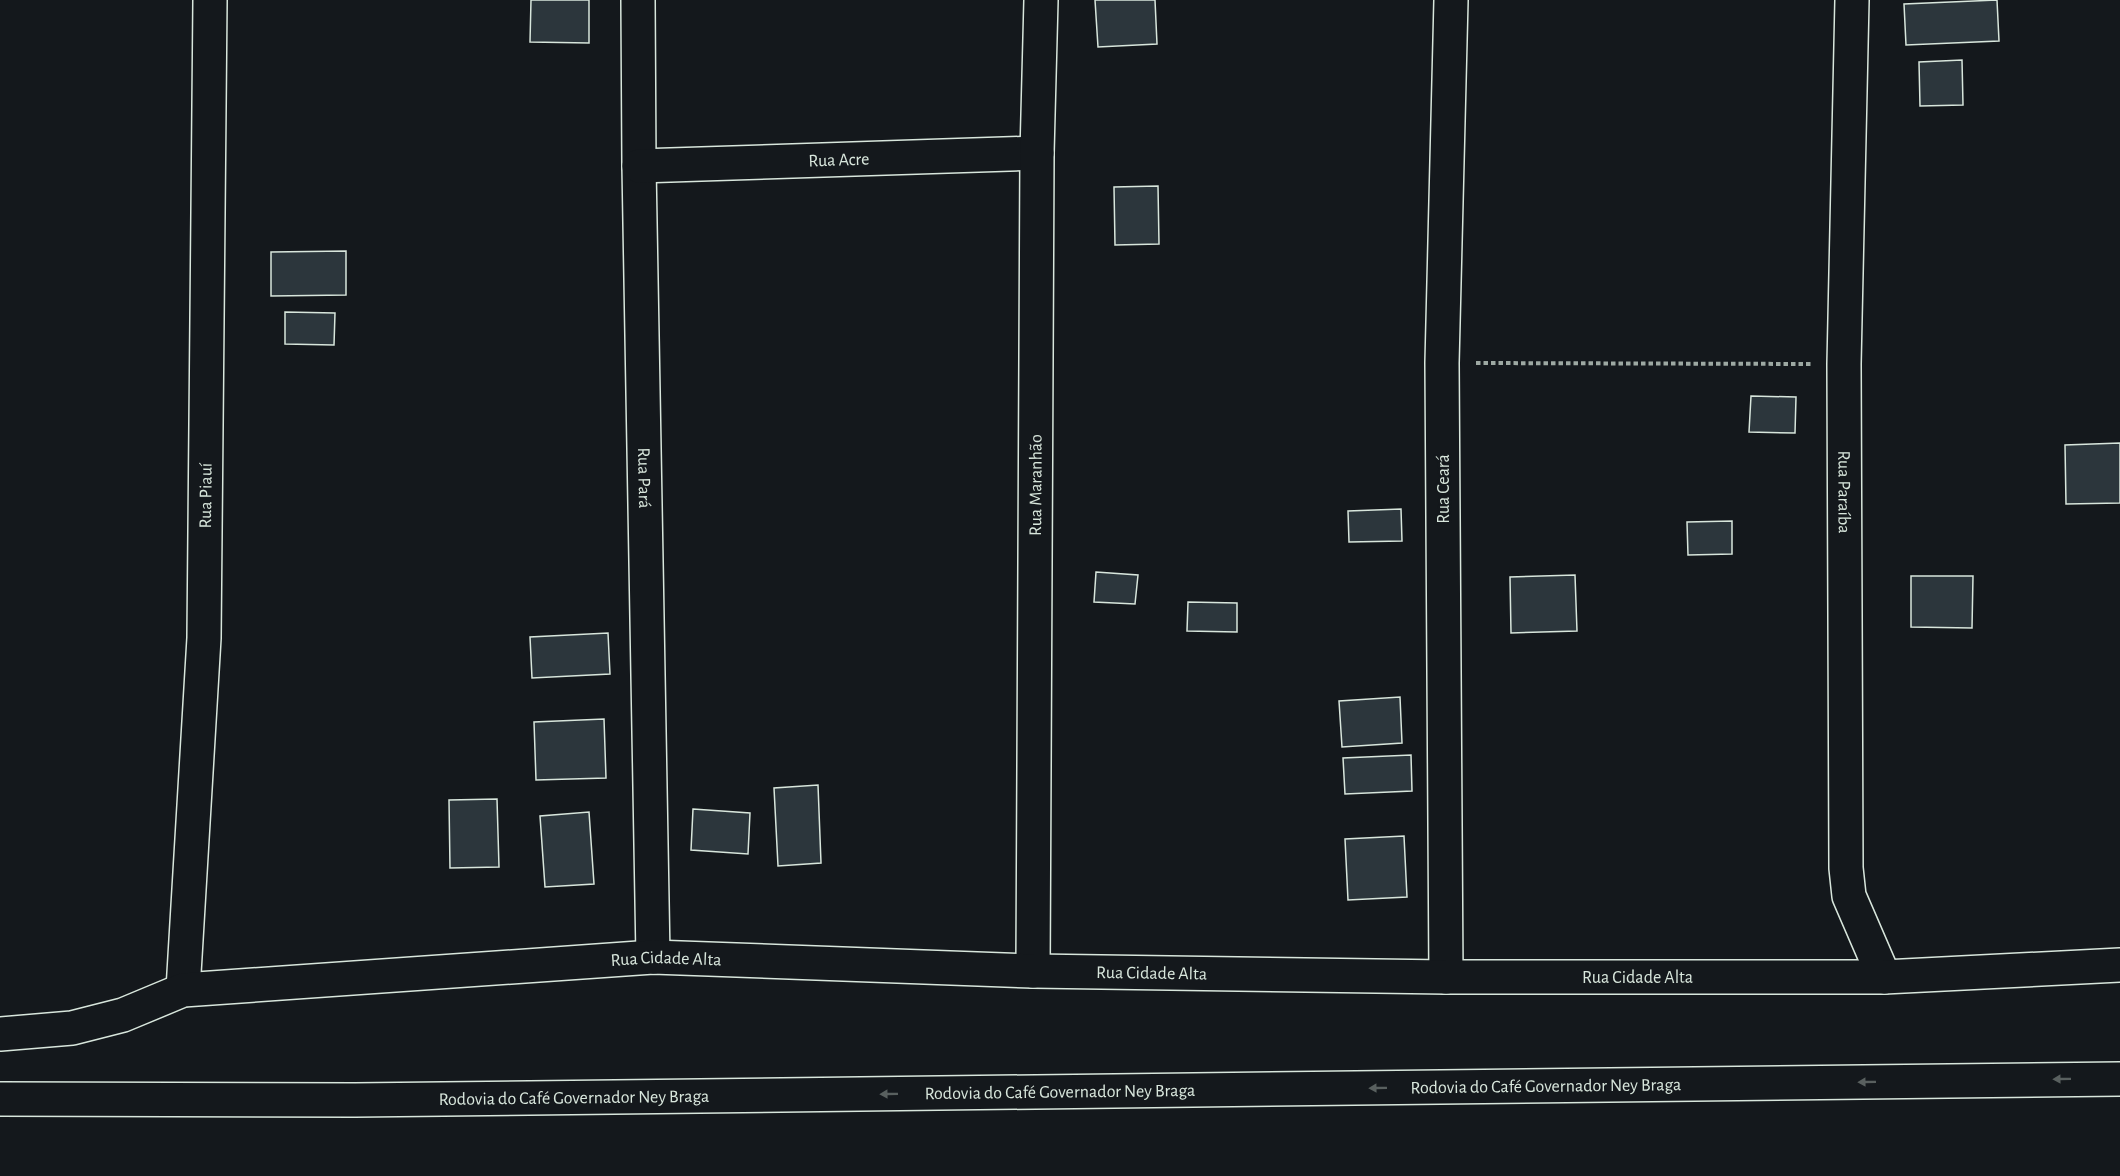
<svg xmlns="http://www.w3.org/2000/svg" width="2120" height="1176" viewBox="0 0 2120 1176" font-family="'Alegreya Sans',sans-serif">
<rect width="100%" height="100%" fill="#14181c"/>
<g fill="#2c363c" stroke="#d8e6dc" stroke-width="1.5">
<polygon points="531,0 589,0 589,43 530,42"/>
<polygon points="1095,0 1155,0 1157,44 1098,47"/>
<polygon points="1997,0 1999,41 1906,45 1904,4"/>
<polygon points="1962,60 1963,105 1920,106 1919,62"/>
<polygon points="1158,186 1159,244 1115,245 1114,187"/>
<polygon points="346,251 346,295 271,296 271,252"/>
<polygon points="285,312 335,313 334,345 285,344"/>
<polygon points="1751,396 1796,397 1795,433 1749,432"/>
<polygon points="2120,443 2120,503 2066,504 2065,445"/>
<polygon points="1401,509 1402,541 1349,542 1348,511"/>
<polygon points="1732,521 1732,554 1688,555 1687,522"/>
<polygon points="1096,572 1138,575 1135,604 1094,602"/>
<polygon points="1575,575 1577,631 1511,633 1510,577"/>
<polygon points="1911,576 1973,576 1972,628 1911,627"/>
<polygon points="1188,602 1237,603 1237,632 1187,631"/>
<polygon points="608,633 610,674 532,678 530,637"/>
<polygon points="1400,697 1402,743 1342,747 1339,701"/>
<polygon points="604,719 606,778 536,780 534,722"/>
<polygon points="1411,755 1412,791 1345,794 1343,758"/>
<polygon points="818,785 821,863 778,866 774,788"/>
<polygon points="497,799 499,867 450,868 449,800"/>
<polygon points="693,809 750,813 748,854 691,850"/>
<polygon points="589,812 594,884 545,887 540,816"/>
<polygon points="1404,836 1407,897 1348,900 1345,839"/>
</g>
<g fill="none" stroke-linecap="round" stroke-linejoin="round">
<g stroke="#d8e6dc" stroke-width="36">
<g id="minor">
<path id="s1" d="M638,0l1,166 14,791"/>
<path id="s2" d="M1852,0l-8,364 2,504 3,28 35,81"/>
<path id="s3" d="M639,166l398,-13"/>
<path id="s4" d="M1033,971l4,-818 4,-153"/>
<polyline points="1446,977 1442,363 1451,0"/>
<path id="s5" d="M183,990l21,-352 6,-638"/>
<path id="s6" d="M0,1034l72,-6 51,-13 60,-25 470,-33 380,14 413,6h438l236,-12"/>
</g>
</g>
<g stroke="#d8e6dc" stroke-width="36">
<g id="motorway">
<path id="s7" d="M0,1099l355,1 1765,-21"/>
</g>
</g>
<polyline stroke="#9da8a2" stroke-width="4" stroke-dasharray="4.5 3" stroke-linecap="butt" points="1476,363 1811,364"/>
<use href="#minor" stroke="#14181c" stroke-width="33"/>
<use href="#motorway" stroke="#14181c" stroke-width="33"/>
</g>
<defs><path id="oneway-solid" d="M-6-.8H1V-3.2L6.5 0L1 3.2V.8H-6Z" transform="scale(1.5)"/></defs>
<g fill="#59605f">
<use href="#oneway-solid" transform="translate(2062 1079) rotate(179)"/>
<use href="#oneway-solid" transform="translate(1867 1082) rotate(179)"/>
<use href="#oneway-solid" transform="translate(1378 1088) rotate(179)"/>
<use href="#oneway-solid" transform="translate(889 1094) rotate(179)"/>
</g>
<g text-anchor="middle" stroke-width="4.5" stroke-linejoin="round" paint-order="stroke">
<g font-size="18" fill="#d8e6dc" stroke="#14181c">
<text dy="6" stroke="none"><textPath href="#s3" startOffset="200">Rua Acre</textPath></text>
<text dy="6" stroke="none"><textPath href="#s1" startOffset="478">Rua Pará</textPath></text>
<text dy="6" stroke="none"><textPath href="#s4" startOffset="486">Rua Maranhão</textPath></text>
<text transform="translate(1443 489) rotate(-90)" y="6">Rua Ceará</text>
<text dy="6" stroke="none"><textPath href="#s2" startOffset="492">Rua Paraíba</textPath></text>
<text dy="6" stroke="none"><textPath href="#s5" startOffset="495">Rua Piauí</textPath></text>
<text dy="6" stroke="none"><textPath href="#s6" startOffset="674">Rua Cidade Alta</textPath></text>
<text dy="6" stroke="none"><textPath href="#s6" startOffset="1160">Rua Cidade Alta</textPath></text>
<text dy="6" stroke="none"><textPath href="#s6" startOffset="1646">Rua Cidade Alta</textPath></text>
<text dy="6" stroke="none"><textPath href="#s7" startOffset="1546">Rodovia do Café Governador Ney Braga</textPath></text>
<text dy="6" stroke="none"><textPath href="#s7" startOffset="1060">Rodovia do Café Governador Ney Braga</textPath></text>
<text dy="6" stroke="none"><textPath href="#s7" startOffset="574">Rodovia do Café Governador Ney Braga</textPath></text>
</g>
</g>
</svg>
